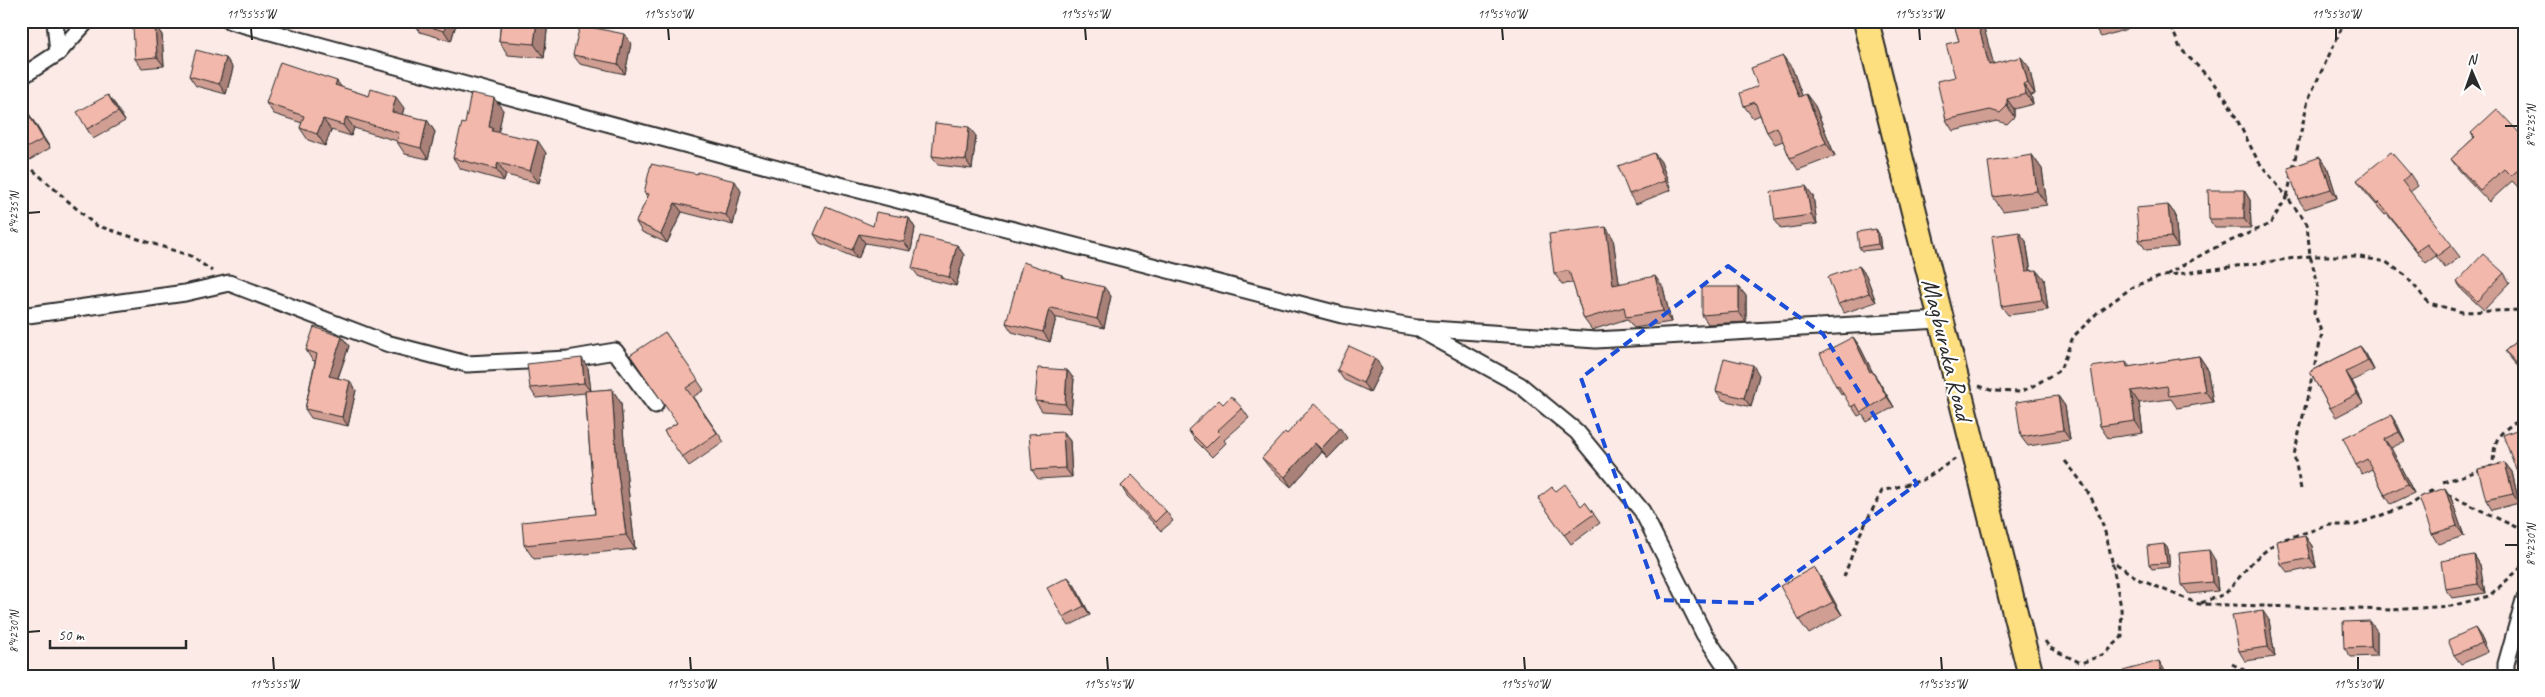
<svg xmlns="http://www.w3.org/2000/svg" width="2545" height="697" viewBox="0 0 2545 697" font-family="Caveat,sans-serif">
<rect width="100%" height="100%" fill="#fbeae6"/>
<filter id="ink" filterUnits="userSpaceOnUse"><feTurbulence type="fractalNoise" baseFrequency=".02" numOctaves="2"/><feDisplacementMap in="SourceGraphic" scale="10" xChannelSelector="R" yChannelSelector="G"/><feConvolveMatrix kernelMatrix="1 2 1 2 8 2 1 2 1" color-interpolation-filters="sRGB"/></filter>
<g filter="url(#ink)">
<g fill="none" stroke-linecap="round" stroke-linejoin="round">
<g stroke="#2b2b2b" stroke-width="19">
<g id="street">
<polyline points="55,21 58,53"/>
<polyline points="230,21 732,157 1342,315 1417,328 1596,340 1940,320"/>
<polyline points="21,77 58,53 87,21"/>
<polyline points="21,316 185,293 229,283 386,343 467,364 568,359 615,351 655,405"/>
<polyline points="1422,331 1520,385 1577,432 1642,511 1704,634 1732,676"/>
<polyline points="2506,676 2506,664 2524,600"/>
</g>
</g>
<g stroke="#2b2b2b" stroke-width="28">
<polyline id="primary" points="1866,21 2031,676"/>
</g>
<g stroke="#2b2b2b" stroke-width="3" stroke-dasharray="5 4" stroke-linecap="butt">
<polyline points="2293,168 2308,100 2345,21"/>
<polyline points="33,170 95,225 191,256 212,271"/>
<polyline points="2292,174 2287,197 2307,224 2310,256 2318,283 2314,312 2322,334 2294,455 2301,489"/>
<polyline points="2166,275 2212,249 2270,224 2287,197 2258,161 2228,102 2211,80 2180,48 2169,21"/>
<polyline points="1979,386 1993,391 2020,392 2035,385 2060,370 2073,337 2097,313 2134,286 2163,276 2310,256 2355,256 2386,262 2405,275 2429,303 2462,312 2524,310"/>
<path d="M2065,461c29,34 38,57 47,100l28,19 59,24 191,6 61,-4 38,-10 35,-31"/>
<path d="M2489,467l4,-1c1,-30 5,-33 31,-49"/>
<polyline points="2443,482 2481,470"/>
<polyline points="2447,494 2524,531"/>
<polyline points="1844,577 1858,538 1882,491 1923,480 1955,459"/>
<polyline points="2201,603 2225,594 2254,560 2278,541 2330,525 2355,525 2409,505 2431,491 2439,492"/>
<polyline points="2045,641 2050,648 2081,663 2105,654 2122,637 2121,607 2112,562"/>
<polyline points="2232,664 2256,676"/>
</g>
<use href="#street" stroke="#fff" stroke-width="15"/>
<use href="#primary" stroke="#fedf80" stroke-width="24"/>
</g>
<g fill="#d09e93" stroke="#2b2b2b">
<polygon points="457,21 451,41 420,32 414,22"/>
<polygon points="501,21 547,21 548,22 544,58 508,55 499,41"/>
<polygon points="1953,21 1982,21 1993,64 2029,67 2035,94 2031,95 2033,104 2014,109 2014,117 2007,124 1997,121 1953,131 1946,120 1955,77 1959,41"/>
<polygon points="2093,21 2125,21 2127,29 2101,37 2095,28"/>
<polygon points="155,25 162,35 164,66 142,68 135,59"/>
<polygon points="631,43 625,74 580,64 573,55"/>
<polygon points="226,58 233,68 226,94 196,86 189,76"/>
<polygon points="1792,68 1802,96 1815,106 1835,156 1798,170 1790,158 1783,141 1775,144 1767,132 1760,115 1753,118 1744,106 1758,86"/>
<polygon points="341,87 404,108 402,115 427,120 435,132 428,159 405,154 397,142 397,141 354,128 351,136 331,130 325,146 308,140 300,128 302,123 274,114 266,103"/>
<polygon points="115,104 125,121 93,139 87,129"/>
<polygon points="25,108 31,117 50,148 23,164 21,162 21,110"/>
<polygon points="503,110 498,132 546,153 539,183 506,175 504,181 461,169 453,158 465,124"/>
<polygon points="2471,133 2524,138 2524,184 2519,188 2512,181 2489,202 2460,171 2451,159 2474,138"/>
<polygon points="976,136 972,169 938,165 932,156"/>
<polygon points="1654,153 1661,162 1671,190 1636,204 1629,194"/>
<polygon points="2032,155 2042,169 2047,205 2003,211 1993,197"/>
<polygon points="2327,166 2337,198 2305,209 2298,199"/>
<polygon points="2410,174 2418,186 2410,192 2460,257 2445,268 2436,256 2426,263 2387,214 2385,215 2365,192 2357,180"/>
<polygon points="2244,190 2250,200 2251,228 2215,228 2209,219"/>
<polygon points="741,191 733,225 682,212 667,243 642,232 636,222 648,197 644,193"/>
<polygon points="1813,196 1817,224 1781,229 1775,220"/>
<polygon points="2168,205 2175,214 2178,247 2146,250 2139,240"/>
<polygon points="909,218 915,228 911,251 865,243 858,259 820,243 814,234 873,226"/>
<polygon points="1876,229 1879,234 1881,249 1862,251 1859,247"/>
<polygon points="1613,238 1619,283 1663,287 1671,322 1634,328 1627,319 1592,330 1584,319 1573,283 1562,284 1554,273"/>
<polygon points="2026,241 2031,271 2044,279 2048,310 2008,315 2001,306"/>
<polygon points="957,245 964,255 956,286 919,277 912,268"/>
<polygon points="1859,266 1866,275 1876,302 1844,313 1838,304"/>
<polygon points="2504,273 2510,283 2484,310 2463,291 2457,282"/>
<polygon points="1062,275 1064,278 1111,296 1104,328 1058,318 1056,318 1050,342 1012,332 1006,323"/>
<polygon points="1739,287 1746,296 1746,322 1708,324 1702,315"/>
<polygon points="665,332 704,390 693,397 724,442 689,466 664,431 677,423"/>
<polygon points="2524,334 2524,373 2512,360 2505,351"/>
<polygon points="342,337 349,346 338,378 356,390 348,426 311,418 305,409 315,361 312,360 306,350"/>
<polygon points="1853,337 1860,347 1872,371 1878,380 1894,407 1867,422 1862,414 1858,416 1844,394 1842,395 1836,386"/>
<polygon points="2360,346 2366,354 2374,370 2352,381 2363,403 2336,417 2330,408 2310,372"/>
<polygon points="2199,356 2207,368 2213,402 2177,408 2171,399 2139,403 2143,433 2108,438 2100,426 2126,362 2130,367"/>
<polygon points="1375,358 1382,368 1370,392 1344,380 1337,370"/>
<polygon points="588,368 591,391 612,389 621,403 627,479 635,549 534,559 524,545 595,514 585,393 536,398 530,388"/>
<polygon points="1067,370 1074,379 1071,413 1042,411 1035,401"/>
<polygon points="1759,375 1751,407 1723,400 1716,391"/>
<polygon points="2058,396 2065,406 2070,440 2028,446 2021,437"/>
<polygon points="1223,404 1242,408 1249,418 1224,440 1226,443 1212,457 1195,440 1188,430"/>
<polygon points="2397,424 2405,441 2391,448 2414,493 2391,504 2385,495 2372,469 2362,474 2356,465"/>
<polygon points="2524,427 2524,478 2523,479 2516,469"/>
<polygon points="1063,432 1070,441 1072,477 1038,479 1032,470"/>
<polygon points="1287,434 1347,438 1328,458 1322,452 1291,487 1269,467 1262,458"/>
<polygon points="2505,463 2512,472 2519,503 2492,510 2486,500"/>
<polygon points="1121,486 1166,511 1173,521 1161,531 1127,496"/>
<polygon points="2445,488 2451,498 2464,536 2438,544 2432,534"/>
<polygon points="1556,491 1581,506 1585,502 1600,523 1571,544 1538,498"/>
<polygon points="2305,536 2312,546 2316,567 2288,573 2281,564"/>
<polygon points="2164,544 2168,549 2170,567 2152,569 2149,564"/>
<polygon points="2474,555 2480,565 2485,593 2452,598 2445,589"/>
<polygon points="2215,560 2218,591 2189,594 2182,585"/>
<polygon points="1814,567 1823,581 1842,615 1809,634 1799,620"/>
<polygon points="1068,577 1075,586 1090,615 1069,626 1063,617"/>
<polygon points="2269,620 2275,657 2245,661 2239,651"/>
<polygon points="2377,631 2377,656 2351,657 2344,648"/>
<polygon points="2482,638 2488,652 2461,664 2454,655"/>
</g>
<g fill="#a98178" stroke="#2b2b2b">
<polygon points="447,21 457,21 451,41 444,31"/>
<polygon points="537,21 547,21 548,22 544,58 534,44"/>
<polygon points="1977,21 1982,21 1997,76 1989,65"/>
<polygon points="2122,21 2125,21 2127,29"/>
<polygon points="155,25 162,35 164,66 157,57"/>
<polygon points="624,34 631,43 625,74 618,64"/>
<polygon points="1783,56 1792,68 1807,109 1799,97"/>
<polygon points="2021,57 2029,67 2035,94 2028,83"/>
<polygon points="226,58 233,68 226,94 219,84"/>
<polygon points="337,81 345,92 335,85"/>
<polygon points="2023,84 2031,95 2033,104 2026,94"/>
<polygon points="1806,94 1815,106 1835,156 1826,143"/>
<polygon points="108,95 115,104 125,121 118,112"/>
<polygon points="396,97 404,108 400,123 392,112"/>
<polygon points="494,98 503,110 498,135 500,142 489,127"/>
<polygon points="2007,99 2014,109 2014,117 2007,106"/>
<polygon points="25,108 31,117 50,148 43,139"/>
<polygon points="346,117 354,128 351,136 343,125"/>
<polygon points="323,119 331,130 325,146 317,134"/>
<polygon points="427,120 435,132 428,159 421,148"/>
<polygon points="969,127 976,136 972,169 966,160"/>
<polygon points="538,141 546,153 539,183 530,171"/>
<polygon points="1654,153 1661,162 1671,190 1665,181"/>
<polygon points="2032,155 2042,169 2047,205 2037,191"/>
<polygon points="2320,157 2327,166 2337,198 2331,189"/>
<polygon points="498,163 506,175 504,181 496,169"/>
<polygon points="735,181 741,191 733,225 726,215"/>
<polygon points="1806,186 1813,196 1817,224 1811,215"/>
<polygon points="2244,190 2250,200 2251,228 2244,219"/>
<polygon points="675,203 682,212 667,243 661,234"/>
<polygon points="2168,205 2175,214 2178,247 2171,237"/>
<polygon points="909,218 915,228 911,251 904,242"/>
<polygon points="1606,227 1613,238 1621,296 1613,285"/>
<polygon points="1876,229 1879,234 1881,249 1878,244"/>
<polygon points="2019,232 2026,241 2032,281 2026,271"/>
<polygon points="859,234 865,243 858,259 852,250"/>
<polygon points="957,245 964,255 956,286 949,277"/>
<polygon points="1859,266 1866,275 1876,302 1869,293"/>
<polygon points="2037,270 2044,279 2048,310 2042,300"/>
<polygon points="1655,276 1663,287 1671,322 1663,311"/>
<polygon points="1104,287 1111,296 1104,328 1097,319"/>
<polygon points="1739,287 1746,296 1746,322 1739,312"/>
<polygon points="1049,309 1056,318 1050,342 1043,332"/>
<polygon points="342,337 349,346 335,386 329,376"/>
<polygon points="1853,337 1860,347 1877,381 1870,372"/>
<polygon points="2360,346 2366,354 2374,370 2368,361"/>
<polygon points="2199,356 2207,368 2213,402 2205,391"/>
<polygon points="582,358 588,368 591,392 584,383"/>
<polygon points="1375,358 1382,368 1370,392 1363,383"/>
<polygon points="1753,365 1759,375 1751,407 1744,398"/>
<polygon points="1067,370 1074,379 1071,413 1065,404"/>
<polygon points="1872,371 1878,380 1894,407 1887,397"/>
<polygon points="2346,372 2352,381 2363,403 2357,394"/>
<polygon points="350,381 356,390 348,426 342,417"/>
<polygon points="612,389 621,403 627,479 635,549 626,535 617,466"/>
<polygon points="2131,391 2139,403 2143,433 2135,421"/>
<polygon points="2058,396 2065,406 2070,440 2063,430"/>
<polygon points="2391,415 2397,424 2405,441 2399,432"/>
<polygon points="1340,428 1347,438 1328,458 1321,449"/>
<polygon points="1063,432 1070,441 1072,477 1065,468"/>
<polygon points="2384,439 2391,448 2414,493 2407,484"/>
<polygon points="1315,443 1322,452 1291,487 1285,477"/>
<polygon points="2505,463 2512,472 2519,503 2513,494"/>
<polygon points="2445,488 2451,498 2464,536 2457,526"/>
<polygon points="2305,536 2312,546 2316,567 2310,558"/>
<polygon points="2164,544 2168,549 2170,567 2167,563"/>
<polygon points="2209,550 2215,560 2218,591 2212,582"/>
<polygon points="2474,555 2480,565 2485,593 2478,584"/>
<polygon points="1814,567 1823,581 1842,615 1833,602"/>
<polygon points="1068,577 1075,586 1090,615 1084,606"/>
<polygon points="2263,611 2269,620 2275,657 2268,647"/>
<polygon points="2370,621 2377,631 2377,656 2371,647"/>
<polygon points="2475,628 2482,638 2488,652 2482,643"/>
<polygon points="2159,661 2164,669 2166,676 2163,676"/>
</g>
<g fill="#f2b8ab" stroke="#2b2b2b">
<polygon points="414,21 447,21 444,31 414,22"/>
<polygon points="501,21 537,21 534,44 499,41"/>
<polygon points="1953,21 1977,21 1989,65 2021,57 2028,83 2023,84 2026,94 2007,99 2007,106 2000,113 1990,110 1946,120 1937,81 1955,77 1946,44 1959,41"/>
<polygon points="2093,21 2115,21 2095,28"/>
<polygon points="155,25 157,57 135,59 133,27"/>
<polygon points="580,25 624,34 618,64 573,55"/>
<polygon points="196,50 226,58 219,84 189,76"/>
<polygon points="1783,56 1799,97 1806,94 1826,143 1790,158 1777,127 1767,132 1755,102 1744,106 1740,93 1758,86 1751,68"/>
<polygon points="280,62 337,81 335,85 369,96 371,89 396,97 392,112 427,120 421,148 397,142 399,133 346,117 343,125 323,119 317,134 300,128 304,116 266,103"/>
<polygon points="471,93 494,98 489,127 493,128 492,131 538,141 530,171 498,163 496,169 453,158 462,123 465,124"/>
<polygon points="108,95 118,112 87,129 77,112"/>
<polygon points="25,108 43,139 21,151 21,110"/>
<polygon points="2497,109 2524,138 2524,165 2511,176 2504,169 2480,190 2451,159 2475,137 2471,133"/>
<polygon points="935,123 969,127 966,160 932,156"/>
<polygon points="2391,152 2410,174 2402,181 2452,245 2437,256 2427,244 2417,251 2379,202 2377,204 2357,180"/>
<polygon points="1654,153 1665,181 1629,194 1618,166"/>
<polygon points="2032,155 2037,191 1993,197 1988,162"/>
<polygon points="2320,157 2331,189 2298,199 2288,168"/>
<polygon points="651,164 697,174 698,172 735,181 726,215 675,203 661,234 636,222 649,194 644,193"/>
<polygon points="1806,186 1811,215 1775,220 1771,192"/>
<polygon points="2208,190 2244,190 2244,219 2209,219"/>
<polygon points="2168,205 2171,237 2139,240 2136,208"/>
<polygon points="826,206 873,226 876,212 909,218 904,242 859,234 852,250 814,234"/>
<polygon points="1606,227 1613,285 1655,276 1663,311 1626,317 1624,307 1584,319 1569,271 1554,273 1549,234"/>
<polygon points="1876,229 1878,244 1859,247 1857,232"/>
<polygon points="2019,232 2026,271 2037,270 2042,300 2001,306 1992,236"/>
<polygon points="920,236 957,245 949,277 912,268"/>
<polygon points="2483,254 2504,273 2477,301 2457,282"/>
<polygon points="1023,262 1062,275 1061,277 1104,287 1097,319 1052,308 1049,309 1043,332 1006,323"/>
<polygon points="1859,266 1869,293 1838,304 1828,277"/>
<polygon points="1702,287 1739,287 1739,312 1702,315"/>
<polygon points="314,327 342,337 329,376 350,381 342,417 305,409 317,354 306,350"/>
<polygon points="665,332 698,380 686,388 717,433 682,457 664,431 677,423 630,355"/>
<polygon points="2524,334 2524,371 2505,351"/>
<polygon points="1853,337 1870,372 1872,371 1887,397 1861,413 1856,404 1851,407 1838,385 1836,386 1820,354"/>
<polygon points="1349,346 1375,358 1363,383 1337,370"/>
<polygon points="2360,346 2368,361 2346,372 2357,394 2330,408 2310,372"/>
<polygon points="2199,356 2205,391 2169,396 2167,386 2131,391 2135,421 2100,426 2091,367 2126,362 2127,367"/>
<polygon points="582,358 584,383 530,388 527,364"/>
<polygon points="1724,358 1753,365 1744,398 1716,391"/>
<polygon points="1038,368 1067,370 1065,404 1035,401"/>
<polygon points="612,389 617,466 626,535 524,545 522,522 595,514 585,391"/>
<polygon points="1231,396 1242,408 1217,431 1220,434 1206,448 1188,430 1219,400 1223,404"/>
<polygon points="2058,396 2063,430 2021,437 2016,402"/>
<polygon points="1314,404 1340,428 1321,449 1315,443 1285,477 1262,458 1285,432 1287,434"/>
<polygon points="2391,415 2399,432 2384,439 2407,484 2385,495 2367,459 2356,465 2343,438"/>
<polygon points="2524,427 2524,467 2516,469 2503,435"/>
<polygon points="1063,432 1065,468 1032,470 1029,434"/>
<polygon points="2505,463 2513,494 2486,500 2478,469"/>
<polygon points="1132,475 1166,511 1155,522 1121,486"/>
<polygon points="1565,484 1581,506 1585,502 1594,514 1564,535 1538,498 1552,487 1556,491"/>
<polygon points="2445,488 2457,526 2432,534 2419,497"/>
<polygon points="2305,536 2310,558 2281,564 2277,541"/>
<polygon points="2164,544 2167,563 2149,564 2147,546"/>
<polygon points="2209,550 2212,582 2182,585 2179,553"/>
<polygon points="2474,555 2478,584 2445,589 2441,561"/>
<polygon points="1814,567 1833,602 1799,620 1780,586"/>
<polygon points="1068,577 1084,606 1063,617 1047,588"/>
<polygon points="2263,611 2268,647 2239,651 2232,615"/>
<polygon points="2370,621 2371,647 2344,648 2343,622"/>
<polygon points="2475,628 2482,643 2454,655 2448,640"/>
<polygon points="2159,661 2162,675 2124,676 2123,671"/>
</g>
</g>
<path fill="none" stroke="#1d4ed8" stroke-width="4" stroke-dasharray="10 6" stroke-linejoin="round" d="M1728,266l95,68 94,150 -162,119 -96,-3 -78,-222z"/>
<path fill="none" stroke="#2b2b2b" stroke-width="2" d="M251,28l1,12M668,28l1,12M1085,28l1,12M1502,28l1,12M1919,28l1,12M2336,28v12M2505,126h13M28,213l12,-1M2505,545h13M28,632l12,-1M273,657l1,13M690,657l1,13M1107,657l1,13M1524,657l1,13M1941,657l1,13M2358,657v13"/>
<g text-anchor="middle" stroke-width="4.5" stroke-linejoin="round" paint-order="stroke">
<g font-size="25" fill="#2b2b2b" stroke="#fff">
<text transform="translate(1948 349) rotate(76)" y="9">Magburaka Road</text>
</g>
</g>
<rect width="2545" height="697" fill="none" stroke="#fff" stroke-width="55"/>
<g transform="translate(2472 72) rotate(358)" stroke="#ffffff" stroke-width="4" paint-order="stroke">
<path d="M0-4L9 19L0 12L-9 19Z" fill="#2b2b2b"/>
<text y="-8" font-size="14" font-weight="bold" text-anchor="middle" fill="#2b2b2b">N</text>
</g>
<path d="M50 640v8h136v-8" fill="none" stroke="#2b2b2b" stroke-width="2.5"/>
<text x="58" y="640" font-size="15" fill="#2b2b2b" stroke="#ffffff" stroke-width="4" paint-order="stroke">50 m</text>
<rect x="28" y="28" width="2490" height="642" fill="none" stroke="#2b2b2b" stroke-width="2"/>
<g font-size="12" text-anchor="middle" fill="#2b2b2b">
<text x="251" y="18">11°55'55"W</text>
<text x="668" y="18">11°55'50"W</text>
<text x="1085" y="18">11°55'45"W</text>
<text x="1502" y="18">11°55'40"W</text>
<text x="1919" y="18">11°55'35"W</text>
<text x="2336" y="18">11°55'30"W</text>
<text transform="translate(2531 126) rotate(-90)" y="4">8°42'35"N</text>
<text transform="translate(14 213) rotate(-90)" y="4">8°42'35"N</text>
<text transform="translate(2531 545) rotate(-90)" y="4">8°42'30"N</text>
<text transform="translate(14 632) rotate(-90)" y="4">8°42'30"N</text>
<text x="274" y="688">11°55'55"W</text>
<text x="691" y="688">11°55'50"W</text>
<text x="1108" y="688">11°55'45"W</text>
<text x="1525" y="688">11°55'40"W</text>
<text x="1942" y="688">11°55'35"W</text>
<text x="2358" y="688">11°55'30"W</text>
</g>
</svg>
